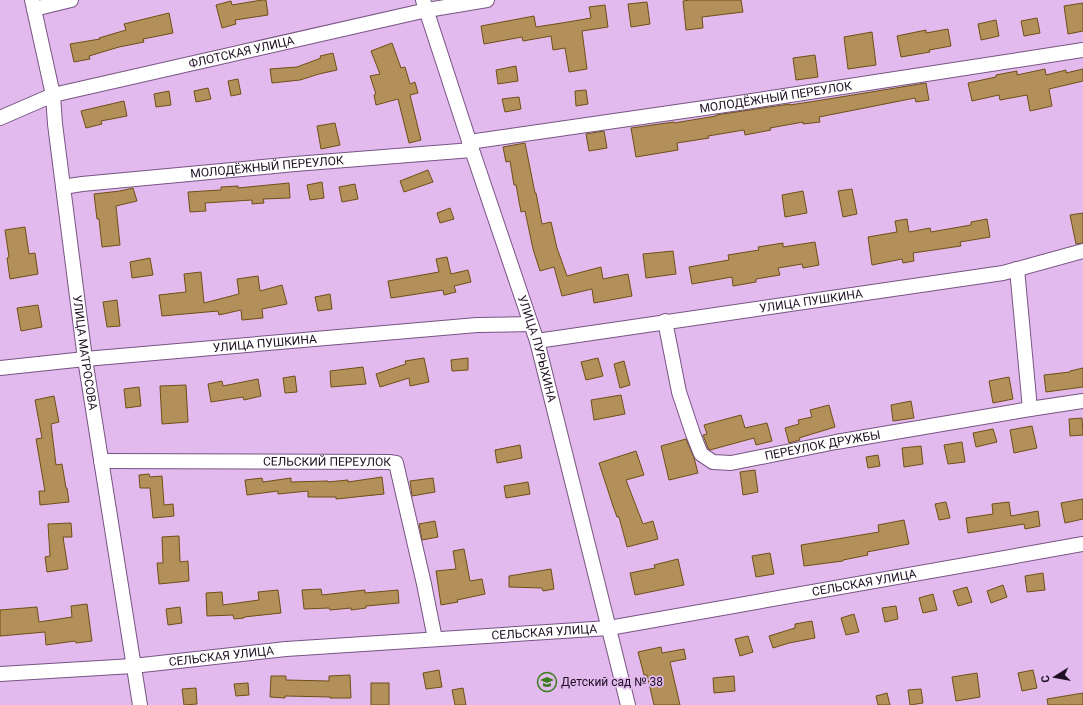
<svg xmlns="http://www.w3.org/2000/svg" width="1083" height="705" viewBox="0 0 1083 705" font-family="Roboto,sans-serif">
<rect width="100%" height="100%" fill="#e2baee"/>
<g fill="#b3905a" stroke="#6f4f15">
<polygon points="262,0 266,0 268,15 235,20 236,24 222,28 216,5 231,1 232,5"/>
<polygon points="690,0 741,0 743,12 702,17 703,28 686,30 683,1"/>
<polygon points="647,2 650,24 631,27 628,4"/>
<polygon points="1083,3 1083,31 1068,34 1064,6"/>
<polygon points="605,5 608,27 582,31 587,69 569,72 565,48 553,50 551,36 523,41 522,37 484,44 481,26 534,16 536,27 568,22 591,18 589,7"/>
<polygon points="169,13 173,33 143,39 144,42 119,47 89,56 90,59 74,62 70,44 100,39 99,38 126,30 124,24"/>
<polygon points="1037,18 1040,33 1024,36 1021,21"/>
<polygon points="996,20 999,36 981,40 978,24"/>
<polygon points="948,29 951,46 929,50 930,52 901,57 897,36 926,30 926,33"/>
<polygon points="872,32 876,65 848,69 844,37"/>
<polygon points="392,43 401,68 405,67 410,84 415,82 418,93 410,95 421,140 409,143 398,99 376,105 374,95 376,94 370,76 380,74 371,51"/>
<polygon points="333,53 337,70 319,74 300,80 272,83 270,69 297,67 321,58 320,56"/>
<polygon points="815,55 818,77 796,80 793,58"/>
<polygon points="516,66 518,81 498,84 496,70"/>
<polygon points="1045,69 1046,75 1066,70 1066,73 1083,69 1083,81 1049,89 1052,106 1030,111 1027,95 1000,100 999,95 972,101 968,83 996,77 996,75 1017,71 1017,75"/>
<polygon points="238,79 241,94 231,96 228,81"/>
<polygon points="926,83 929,100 916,102 915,98 819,117 820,122 803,124 803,122 770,128 771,130 745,135 744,130 708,136 709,138 677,143 678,150 636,157 631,128 674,122 674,123 716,116 716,115 790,104 790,105 816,101"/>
<polygon points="208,88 211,99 196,102 194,91"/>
<polygon points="586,90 588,104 576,106 575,91"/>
<polygon points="169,91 171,105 156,107 154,94"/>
<polygon points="519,97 521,109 505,112 502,99"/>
<polygon points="124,101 127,116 101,121 102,124 86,128 81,111"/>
<polygon points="335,123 340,145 321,149 317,126"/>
<polygon points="604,131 607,148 589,151 586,134"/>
<polygon points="525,143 535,193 536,193 542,224 551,222 557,248 567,276 601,267 603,279 628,274 632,296 594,303 592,289 562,296 554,267 540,271 533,249 525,211 521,212 516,185 514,185 510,161 506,162 503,147"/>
<polygon points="428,170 433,182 404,192 400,181"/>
<polygon points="322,182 324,198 310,200 307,185"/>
<polygon points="289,183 290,198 263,199 264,203 252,204 252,200 205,203 206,211 190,212 188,192 221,190 221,187 238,186 238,188"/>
<polygon points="355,184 358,199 342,202 339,187"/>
<polygon points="133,188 137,201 116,206 120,245 102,247 99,219 97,219 94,194 120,191"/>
<polygon points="852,189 857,214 843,217 838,191"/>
<polygon points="803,191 807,213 785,217 782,195"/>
<polygon points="450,208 454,219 440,223 437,213"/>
<polygon points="1083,213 1083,243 1076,244 1070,215"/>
<polygon points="907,219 909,232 930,228 931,232 971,225 971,222 987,219 990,237 960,242 961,246 913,253 914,261 903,263 902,259 872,265 868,237 897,232 895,221"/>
<polygon points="25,227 29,254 35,253 38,274 10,279 7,258 9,257 5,230"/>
<polygon points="815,242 819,265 803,268 802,264 778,268 780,275 756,279 756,282 733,286 732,277 692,284 689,267 729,260 728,255 759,250 758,247 783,243 783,247"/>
<polygon points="673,251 676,274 646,278 643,254"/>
<polygon points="447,257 451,274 468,270 471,282 454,286 456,292 444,295 443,290 391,298 388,281 439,272 436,259"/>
<polygon points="150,258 153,275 132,278 130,262"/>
<polygon points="201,272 204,303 239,294 237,279 258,276 260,291 282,285 287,304 262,309 263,318 242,320 241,310 219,315 218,311 162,316 159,295 186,292 184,274"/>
<polygon points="330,294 332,309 318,311 315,297"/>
<polygon points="117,300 120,326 107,327 103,302"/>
<polygon points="38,305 42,327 21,331 17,308"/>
<polygon points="424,358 429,382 410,386 409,378 380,387 376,374 406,364 405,361"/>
<polygon points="468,358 468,370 452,371 451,360"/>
<polygon points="598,358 603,376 586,380 581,362"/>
<polygon points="624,361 630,385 620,388 614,364"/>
<polygon points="363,367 366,384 331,387 330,371"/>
<polygon points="1083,368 1083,387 1046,392 1044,375 1070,372 1070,371"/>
<polygon points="295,376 297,392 285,393 283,378"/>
<polygon points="1009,377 1013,399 993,403 989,381"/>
<polygon points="258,379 261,396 244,400 243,397 211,402 208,384 222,381 223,386"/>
<polygon points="186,385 188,422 162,424 160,386"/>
<polygon points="139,387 141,406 126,408 124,389"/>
<polygon points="621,395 625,414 594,420 591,400"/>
<polygon points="54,396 59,422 51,424 56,465 62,464 66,488 67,488 69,502 40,505 39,491 45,491 36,439 42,438 35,400"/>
<polygon points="911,401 914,418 893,421 891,405"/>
<polygon points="829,405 835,427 799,438 800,440 789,443 785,428 799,424 798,420 812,417 810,410"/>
<polygon points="741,415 745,428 767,423 772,441 756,445 754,438 710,450 708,448 703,435 707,434 704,425"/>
<polygon points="1082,418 1083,435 1070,436 1069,419"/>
<polygon points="1032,426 1037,448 1014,453 1010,430"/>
<polygon points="993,429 997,442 976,447 973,433"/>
<polygon points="686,439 694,458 698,473 669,480 661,446"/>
<polygon points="962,442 965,462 948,464 944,445"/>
<polygon points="520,445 522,458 497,463 495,450"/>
<polygon points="921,446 923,464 904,467 902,448"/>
<polygon points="636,451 644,475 626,480 643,524 653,521 658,539 627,547 619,517 617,517 613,506 599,463"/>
<polygon points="878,455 880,466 868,468 866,457"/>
<polygon points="755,470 758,492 743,495 740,472"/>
<polygon points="149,474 150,477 162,476 164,505 173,504 174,516 153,518 150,488 140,488 139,475"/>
<polygon points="382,477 384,494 336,499 336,497 308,497 308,491 278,494 278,491 247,495 245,480 262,478 263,482 291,478 291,482 328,481 328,482 348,480 348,482"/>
<polygon points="433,478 435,492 412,496 410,481"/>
<polygon points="528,482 530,494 506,498 504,486"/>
<polygon points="1083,499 1083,519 1065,523 1061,503"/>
<polygon points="946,502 950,518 939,520 935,504"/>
<polygon points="1009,502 1011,516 1038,511 1040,526 1025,529 1024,524 968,533 966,518 993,514 992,504"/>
<polygon points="904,520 909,544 867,552 868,555 843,560 843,561 804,566 801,545 879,532 878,525"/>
<polygon points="435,521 438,537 422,540 419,524"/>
<polygon points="71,523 72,537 63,537 68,569 47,572 45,557 50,556 48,524"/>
<polygon points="179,536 180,562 188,561 189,581 159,584 157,563 163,563 162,537"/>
<polygon points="464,549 470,581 482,579 485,594 457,600 458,602 441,605 436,571 456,569 453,551"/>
<polygon points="770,553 774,574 756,577 752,556"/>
<polygon points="678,559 684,585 635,595 630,573 655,568 654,565"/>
<polygon points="551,569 554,589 543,591 542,588 509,587 509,576"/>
<polygon points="1043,573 1045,590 1027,592 1025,576"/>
<polygon points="1003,585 1007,597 991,603 987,591"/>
<polygon points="967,587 972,602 958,606 953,591"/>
<polygon points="321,589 322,595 365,590 365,593 398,590 399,603 366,606 366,608 351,610 351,608 330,610 329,608 304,609 302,590"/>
<polygon points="278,590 281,613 244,617 244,618 234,619 233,615 207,616 206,593 222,592 223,605 259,600 258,592"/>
<polygon points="933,594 937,610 923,613 919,598"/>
<polygon points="87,604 92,641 76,643 75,641 46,645 45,632 0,636 0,610 37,607 39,622 72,617 71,606"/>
<polygon points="896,606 898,619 885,622 882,608"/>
<polygon points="180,607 182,623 168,625 166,609"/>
<polygon points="854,614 859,632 846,635 841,618"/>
<polygon points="812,621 815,638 789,643 773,648 769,636 795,628 795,624"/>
<polygon points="748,636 753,652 740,656 735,639"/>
<polygon points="661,647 662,653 684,649 686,659 670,662 680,705 654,705 647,675 644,675 638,652"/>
<polygon points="439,670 442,687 426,689 423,673"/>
<polygon points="1033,670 1037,688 1022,691 1018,673"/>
<polygon points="977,673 980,697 956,701 952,677"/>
<polygon points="350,675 351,698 330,698 330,697 285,696 285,698 270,697 271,676 286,676 286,680 329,681 329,676"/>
<polygon points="734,676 735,691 714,693 713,678"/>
<polygon points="248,683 249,695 236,696 234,684"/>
<rect x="371" y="683" width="18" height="22"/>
<polygon points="196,688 197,704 184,705 182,689"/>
<polygon points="463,688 466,705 455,705 452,690"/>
<polygon points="921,689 923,703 910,705 908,690"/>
<polygon points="887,693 890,705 878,705 876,696"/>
<polygon points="1083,693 1083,705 1048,705 1047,699"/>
</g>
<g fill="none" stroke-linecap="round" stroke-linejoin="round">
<g stroke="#785483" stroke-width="16">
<g id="minor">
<path id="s1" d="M32,0l21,95 2,29 30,235 55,346"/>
<path id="s2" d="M423,0l49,150 59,174 6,17 91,364"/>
<polyline points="34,9 71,0"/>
<path id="s3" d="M0,118l53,-23 374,-85 60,-10"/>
<path id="s4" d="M469,142l270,-39 344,-53"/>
<path id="s5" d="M63,187l19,-3 213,-20 177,-14"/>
<polyline points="1017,269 1030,409"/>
<path id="s6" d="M665,321l14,71 14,42 8,20 12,8 18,1 105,-21 194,-33 53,-8"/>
<path id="s7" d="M537,341l466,-68 80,-22"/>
<path id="s8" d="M0,368l85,-9 392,-34 54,-1"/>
<path id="s9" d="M101,461l288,1 7,1 28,121 11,55"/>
<path id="s10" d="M0,674l133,-8 153,-17 323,-21 474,-84"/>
</g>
</g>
<use href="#minor" stroke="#fff" stroke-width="14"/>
</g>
<defs>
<g id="school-ring" transform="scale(1)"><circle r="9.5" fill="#e2baee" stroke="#3a7c1c" stroke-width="1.5"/><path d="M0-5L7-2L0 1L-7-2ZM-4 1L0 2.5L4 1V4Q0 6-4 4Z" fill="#3a7c1c"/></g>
</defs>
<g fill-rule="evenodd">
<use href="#school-ring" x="547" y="682"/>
</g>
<g text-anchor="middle" stroke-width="3.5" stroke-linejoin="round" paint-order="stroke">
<g font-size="12" fill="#1e0f22" stroke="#e2baee">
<text dy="4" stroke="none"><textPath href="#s3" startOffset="251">ФЛОТСКАЯ УЛИЦА</textPath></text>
<text dy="4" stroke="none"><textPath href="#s4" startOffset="310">МОЛОДЁЖНЫЙ ПЕРЕУЛОК</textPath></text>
<text dy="4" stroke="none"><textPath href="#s5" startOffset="205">МОЛОДЁЖНЫЙ ПЕРЕУЛОК</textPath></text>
<text dy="4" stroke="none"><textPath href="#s7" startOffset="277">УЛИЦА ПУШКИНА</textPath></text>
<text dy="4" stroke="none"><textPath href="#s8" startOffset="266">УЛИЦА ПУШКИНА</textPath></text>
<text dy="4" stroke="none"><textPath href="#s2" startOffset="367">УЛИЦА ПУРЫХИНА</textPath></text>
<text dy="4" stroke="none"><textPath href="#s1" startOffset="357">УЛИЦА МАТРОСОВА</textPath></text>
<text dy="4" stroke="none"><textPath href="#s6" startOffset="264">ПЕРЕУЛОК ДРУЖБЫ</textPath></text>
<text dy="4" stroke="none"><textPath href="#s9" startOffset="226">СЕЛЬСКИЙ ПЕРЕУЛОК</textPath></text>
<text dy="4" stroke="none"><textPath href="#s10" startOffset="870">СЕЛЬСКАЯ УЛИЦА</textPath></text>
<text dy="4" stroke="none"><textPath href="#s10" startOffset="546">СЕЛЬСКАЯ УЛИЦА</textPath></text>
<text dy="4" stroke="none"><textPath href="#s10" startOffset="222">СЕЛЬСКАЯ УЛИЦА</textPath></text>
</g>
<g font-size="12" fill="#1e0f22" stroke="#e2baee" text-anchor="start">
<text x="561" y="686">Детский сад № 38</text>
</g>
</g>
<g transform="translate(1055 677) rotate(259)" stroke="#e2baee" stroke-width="3" paint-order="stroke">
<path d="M0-3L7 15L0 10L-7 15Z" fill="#1e0f22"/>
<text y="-6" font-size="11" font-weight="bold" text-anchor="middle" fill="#1e0f22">С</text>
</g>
</svg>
